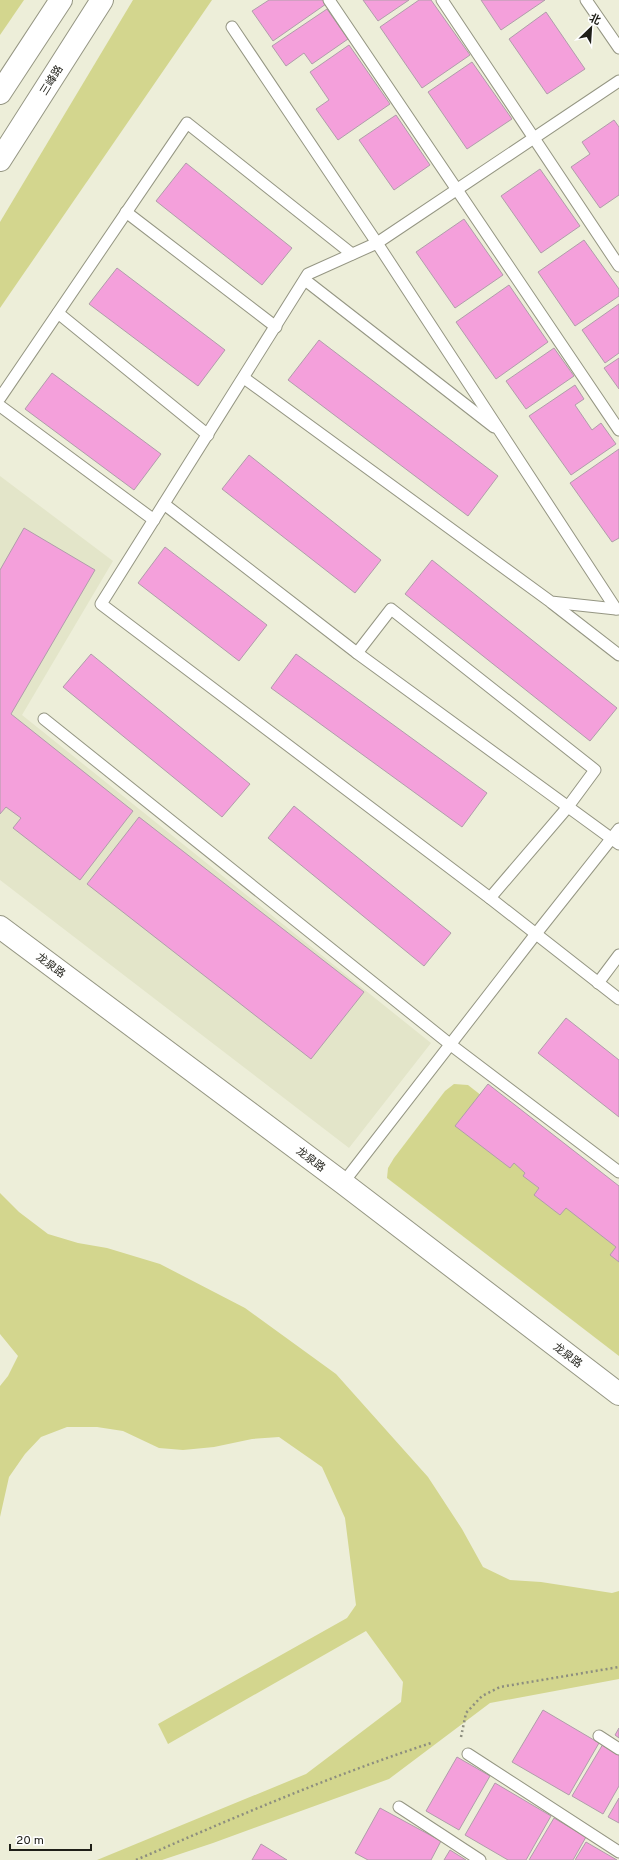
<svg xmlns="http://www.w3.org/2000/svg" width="619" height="1860" viewBox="0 0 619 1860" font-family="Overpass,'Noto Sans SC',sans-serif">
<rect width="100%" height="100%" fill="#edeed9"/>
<polygon fill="#e3e5c9" points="0,476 113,561 22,715 431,1043 349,1148 0,880"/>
<g fill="#d3d68e">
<polygon points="0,0 24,0 0,35"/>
<polygon points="133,0 212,0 0,308 0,222"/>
<polygon points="454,1084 468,1085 619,1204 619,1356 387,1178 388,1168 394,1158 445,1091"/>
<polygon points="0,1193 19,1212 48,1234 78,1243 107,1248 160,1264 245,1308 336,1374 428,1477 462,1529 483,1567 510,1580 541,1582 612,1593 619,1591 619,1679 490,1703 389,1779 213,1843 162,1860 97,1860 306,1774 401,1702 403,1682 366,1631 168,1744 158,1724 347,1618 356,1605 345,1518 322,1467 279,1437 252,1439 214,1447 183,1450 159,1448 123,1431 97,1427 67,1427 41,1437 25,1454 9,1477 0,1517 0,1386 8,1376 18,1356 0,1334"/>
</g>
<g fill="#f4a0db" stroke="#b09daa">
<polygon points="269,0 323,0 326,4 273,41 252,11"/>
<polygon points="363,0 409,0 378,21"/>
<polygon points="419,0 431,0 470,55 422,88 380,27"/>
<polygon points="481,0 545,0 501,30"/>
<polygon points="327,9 348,39 312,64 304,53 286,66 272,46"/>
<polygon points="546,12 585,69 547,94 509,39"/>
<polygon points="349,45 390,104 338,140 316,109 329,100 310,72"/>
<polygon points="472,62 512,119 467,149 428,92"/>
<polygon points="396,115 430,165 394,190 359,140"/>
<polygon points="614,120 619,127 619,195 600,208 571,167 590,154 582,142"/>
<polygon points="186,163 292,248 262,285 156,201"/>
<polygon points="540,169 580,226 541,253 501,196"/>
<polygon points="464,219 503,275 455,308 416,252"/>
<polygon points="584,240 619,289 619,296 575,326 538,272"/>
<polygon points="117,268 225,350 198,386 89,304"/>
<polygon points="509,285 548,342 496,379 456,322"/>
<polygon points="619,304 619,353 605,363 582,330"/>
<polygon points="319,340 498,476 468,516 288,380"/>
<polygon points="554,348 574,376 526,409 506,381"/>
<polygon points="619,358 619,389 604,368"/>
<polygon points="52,373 161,454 134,490 25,409"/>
<polygon points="575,385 584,399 575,405 592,430 601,423 616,444 571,475 529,416"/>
<polygon points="619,449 619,538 612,542 570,483"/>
<polygon points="249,455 381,560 355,593 222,489"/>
<polygon points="24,528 95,570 11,714 133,811 80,880 13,828 21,818 6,807 0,814 0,570"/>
<polygon points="165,547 267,625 239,661 138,583"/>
<polygon points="432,560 617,708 590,741 405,594"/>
<polygon points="91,654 250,784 222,817 63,687"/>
<polygon points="296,654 487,793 462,827 271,688"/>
<polygon points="294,806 451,933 424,966 268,838"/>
<polygon points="139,817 364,992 311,1059 87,884"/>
<polygon points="566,1018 619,1060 619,1117 538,1053"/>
<polygon points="488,1084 619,1186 619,1262 610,1255 616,1247 566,1208 560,1215 534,1195 539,1188 523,1176 525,1173 514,1163 510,1168 455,1126"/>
<polygon points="543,1710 599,1743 569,1795 512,1762"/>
<polygon points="619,1728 619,1738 615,1735"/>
<polygon points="603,1744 619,1754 619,1786 603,1814 572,1796"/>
<polygon points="457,1757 490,1776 459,1830 426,1811"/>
<polygon points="495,1783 551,1816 526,1860 508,1860 465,1835"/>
<polygon points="619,1798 619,1823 608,1817"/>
<polygon points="380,1808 441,1841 431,1860 368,1860 355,1853"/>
<polygon points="554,1818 586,1837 573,1860 529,1860"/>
<polygon points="586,1842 617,1860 575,1860"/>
<polygon points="261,1844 287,1860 252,1860"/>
<polygon points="450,1850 466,1860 444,1860"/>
</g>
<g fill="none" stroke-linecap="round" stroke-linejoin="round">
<g stroke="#959683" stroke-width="13">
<g id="service">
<polyline points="329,0 619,430"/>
<polyline points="442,0 619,266"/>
<polyline points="586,0 619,48"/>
<polyline points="232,27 377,243 616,609 619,609"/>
<polyline points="619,81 377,243 308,274 101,604 490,898 619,999"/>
<polyline points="126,212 276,327"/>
<polyline points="305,280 494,427"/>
<polyline points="58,313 208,435"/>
<polyline points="244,378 551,602 616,609"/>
<polyline points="0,398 187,123 352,254"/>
<polyline points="0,406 154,520"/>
<polyline points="164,504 357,653 619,844"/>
<polyline points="552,603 619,655"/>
<polyline points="357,653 391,609 595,770 567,808 490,898"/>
<polyline points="44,719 451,1045 619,1172"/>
<polyline points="598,983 619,955"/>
<polyline points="343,1183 535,935 619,829"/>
<polyline points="599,1736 619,1749"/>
<polyline points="468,1754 619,1852"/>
<polyline points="399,1807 480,1860"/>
</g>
</g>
<g stroke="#959683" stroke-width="24">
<polyline id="tertiary" points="0,927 343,1183 619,1394"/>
</g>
<g stroke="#959683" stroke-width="24">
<g id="secondary">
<polyline points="0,93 61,0"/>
<polyline points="0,160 102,0"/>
</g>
</g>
<g stroke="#8d8e7f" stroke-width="2.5" stroke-dasharray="2 3" stroke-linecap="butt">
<polyline points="461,1737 466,1713 482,1696 500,1687 619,1667"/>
<path d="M136,1860c97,-42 194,-84 295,-117"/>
</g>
<use href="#service" stroke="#fff" stroke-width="11"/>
<use href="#tertiary" stroke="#fff" stroke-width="22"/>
<use href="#secondary" stroke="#fff" stroke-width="22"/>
</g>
<g text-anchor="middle" stroke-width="3" stroke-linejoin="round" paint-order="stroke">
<g font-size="11" fill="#1f1f18" stroke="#fff">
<text transform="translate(51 80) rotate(-58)" y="4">三峰路</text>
<text transform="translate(51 965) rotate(37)" y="4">龙泉路</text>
<text transform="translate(311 1159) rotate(37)" y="4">龙泉路</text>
<text transform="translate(568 1355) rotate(37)" y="4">龙泉路</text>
</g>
</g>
<g transform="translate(591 28) rotate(25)" stroke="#ffffff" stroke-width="3" paint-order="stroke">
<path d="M0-3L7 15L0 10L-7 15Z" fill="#1f1f18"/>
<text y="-6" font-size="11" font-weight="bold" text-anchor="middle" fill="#1f1f18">北</text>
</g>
<path d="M10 1844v6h81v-6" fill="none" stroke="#1f1f18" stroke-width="2"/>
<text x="16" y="1844" font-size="12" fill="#1f1f18" stroke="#ffffff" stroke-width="3" paint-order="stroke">20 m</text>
</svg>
